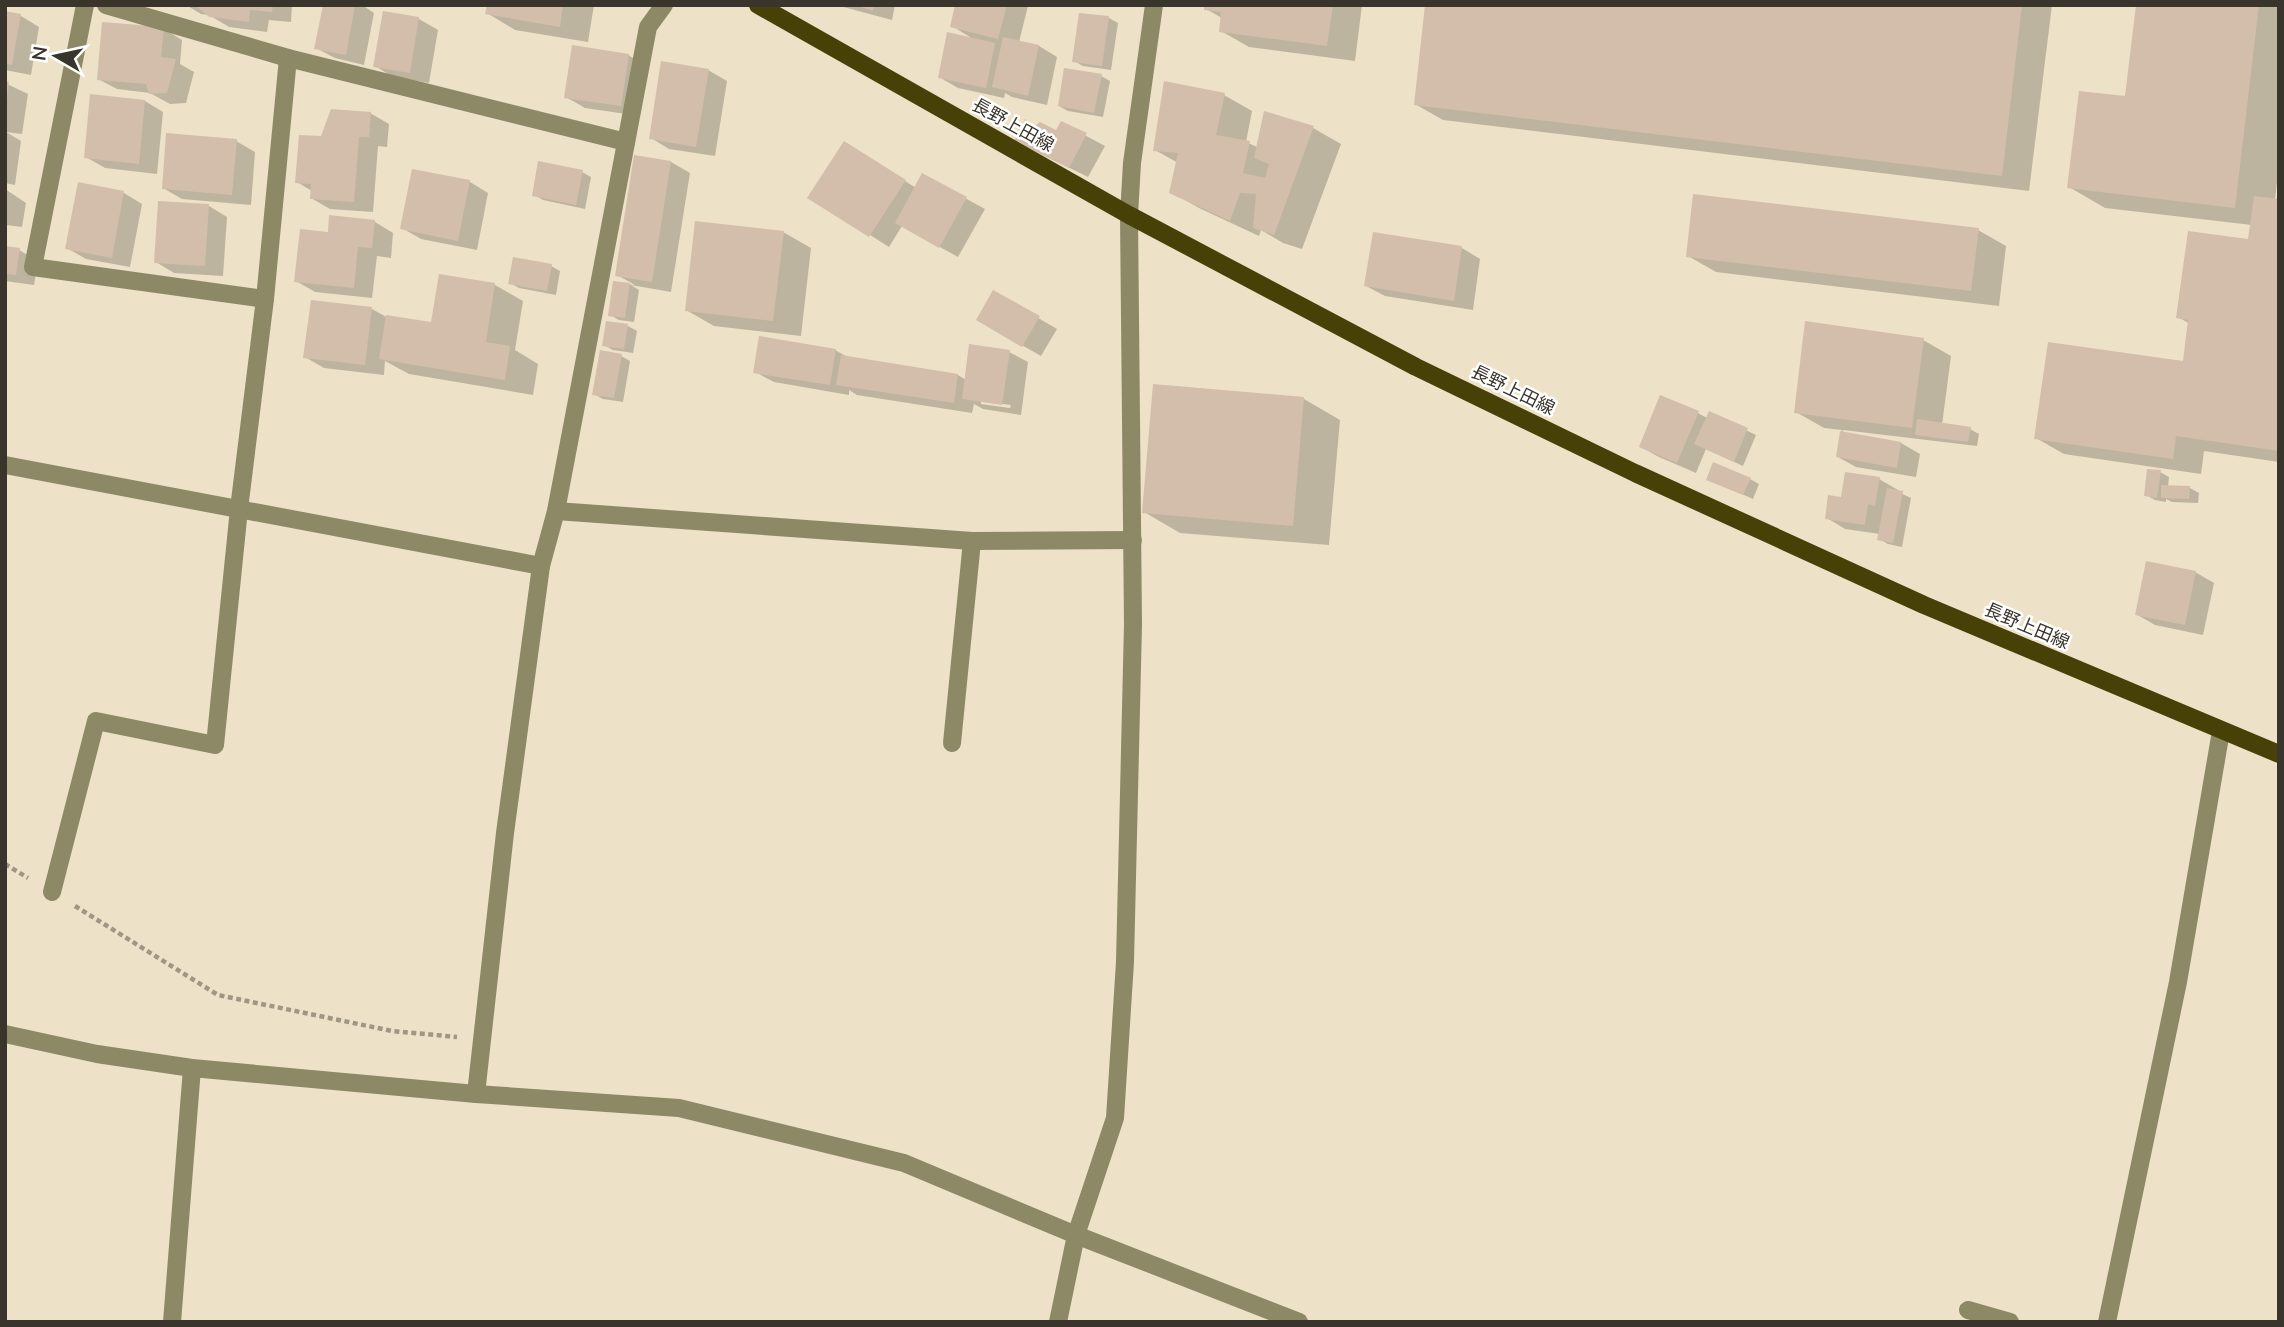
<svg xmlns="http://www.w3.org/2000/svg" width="2284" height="1327" viewBox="0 0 2284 1327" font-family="'Nunito Sans','Noto Sans JP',sans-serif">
<rect width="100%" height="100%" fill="#ede1c8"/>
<g fill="#0003" fill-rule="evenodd">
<polygon points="186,5 292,5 291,22 269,20 267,32 229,27 209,15 201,14"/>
<polygon points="324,5 362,5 374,13 364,65 335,58 316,48"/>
<polygon points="488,5 594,5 588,42 515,30 487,13"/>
<polygon points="836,5 895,5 892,20"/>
<polygon points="957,5 1028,6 1019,42 1039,46 1057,57 1047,105 1012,97 1005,93 1004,98 958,88 939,77 973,39 952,26"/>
<polygon points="1206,5 1362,5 1355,61 1249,47 1221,31 1222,18 1206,9"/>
<polygon points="1427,5 2052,5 2029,191 1443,120 1415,104"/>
<polygon points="2138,5 2279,5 2279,164 2275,200 2279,201 2279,462 2204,451 2201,474 2064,454 2036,438 2185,362 2190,324 2178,317 2249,241 2252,225 2105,208 2069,187 2127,98"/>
<polygon points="5,13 21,16 39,27 31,75 5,70"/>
<polygon points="384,13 419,19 438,30 429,83 393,77 375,66"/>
<polygon points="1081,15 1109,18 1118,23 1111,70 1083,66 1074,61"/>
<polygon points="164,29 182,40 180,64 194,72 186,103 170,104 150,93 117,89 98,79"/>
<polygon points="628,55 647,66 640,116 585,108 566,97"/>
<polygon points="708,70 727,81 715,156 669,149 651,138"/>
<polygon points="1101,76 1110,81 1103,117 1068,111 1059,106"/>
<polygon points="5,83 28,94 22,134 6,132 21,141 15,185 5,183"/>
<polygon points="1224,95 1252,111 1246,142 1257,147 1313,128 1341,144 1302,249 1283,243 1261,230 1259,236 1199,208 1171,192 1178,163 1155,150"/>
<polygon points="145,101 163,112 157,174 105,168 86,157"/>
<polygon points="370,113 389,124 387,147 378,146 373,212 330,209 311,198 312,191 297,182 323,138"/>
<polygon points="1062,123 1105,146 1088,177 1035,151 1036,127 1057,132"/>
<polygon points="236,141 255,152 251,205 182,199 163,188"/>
<polygon points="863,154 916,188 923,175 985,209 958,257 902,226 889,247 810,197"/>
<polygon points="635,157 671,162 690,173 671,292 631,285 639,290 634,322 619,320 610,315 615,283 635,285 617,275"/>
<polygon points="413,171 470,182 488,193 477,250 421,239 402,228"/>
<polygon points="582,172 591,177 585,209 543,200 534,195"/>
<polygon points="5,189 26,203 22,227 6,225 5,232"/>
<polygon points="124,193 142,204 130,267 86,259 67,248"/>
<polygon points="209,206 227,217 223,276 174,273 156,262"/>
<polygon points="375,222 393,233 391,258 377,256 372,298 315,292 296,281 330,234"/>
<polygon points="1978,230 2006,246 1999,306 1716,272 1688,256"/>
<polygon points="783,232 811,248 801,336 714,326 686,310"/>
<polygon points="5,248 19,250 38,261 34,285 5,281"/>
<polygon points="1462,248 1480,259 1473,310 1385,296 1366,286"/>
<polygon points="551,266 560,271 556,295 519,288 510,283"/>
<polygon points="440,276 495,285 523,301 515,350 538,364 533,395 409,374 385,361 384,375 324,368 305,357 372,309 388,318 433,324"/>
<polygon points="994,292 1057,329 1041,356 978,320"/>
<polygon points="628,326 637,331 633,353 613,350 604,345"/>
<polygon points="1923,340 1951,356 1942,425 1970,429 1979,434 1977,446 1843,430 1842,434 1901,443 1920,454 1916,477 1856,467 1838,457 1842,430 1824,428 1796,412"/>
<path d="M835,350l14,8 109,17 8,5 43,-28 19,10 -7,53 -38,-6 -9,-5 -2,9 -115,-18 -8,-5v5l-75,-13 -19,-10zM981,401l30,4 -1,3 -29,-4z"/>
<polygon points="621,356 630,361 623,402 603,399 594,394"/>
<polygon points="1304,399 1340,420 1329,545 1180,533 1144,512"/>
<polygon points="1698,413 1707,418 1710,413 1756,435 1743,466 1706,449 1696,473 1659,457 1641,447"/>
<polygon points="2160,472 2169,477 2168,487 2190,488 2199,493 2198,503 2172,502 2166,499 2166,502 2155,500 2146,495"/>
<polygon points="1708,479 1750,479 1759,484 1753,499"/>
<polygon points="1879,479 1898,490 1898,492 1911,498 1902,547 1888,544 1879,539 1880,534 1845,529 1827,518"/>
<polygon points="2195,572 2214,583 2203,635 2155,625 2136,614"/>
</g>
<g fill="#d2beab">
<polygon points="195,5 273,5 272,12 250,10 249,22 209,17"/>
<polygon points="323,5 355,5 346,55 314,49"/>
<polygon points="487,5 563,5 560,27 485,14"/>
<polygon points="855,5 874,5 873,11"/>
<polygon points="955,5 1007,5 998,39 950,27"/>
<polygon points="1204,5 1333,5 1327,46 1219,32 1221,12 1204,10"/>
<polygon points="1425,5 2022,5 2002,176 1414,105"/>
<polygon points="2136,5 2259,5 2235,208 2067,188 2079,91 2125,96"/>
<polygon points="5,11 21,14 12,65 5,64"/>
<polygon points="383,11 419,17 410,73 373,67"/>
<polygon points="1079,13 1109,16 1102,66 1072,62"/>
<polygon points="102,22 164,27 161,57 176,59 167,93 149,94 146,84 97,80"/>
<polygon points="947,32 995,43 986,88 938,78"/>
<polygon points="1003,37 1039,45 1028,96 992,87"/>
<polygon points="572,45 629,54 621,106 564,98"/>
<polygon points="661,61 709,69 696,147 649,139"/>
<polygon points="1064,68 1102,74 1094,113 1058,106"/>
<polygon points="5,81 9,82 7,100 5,100"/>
<polygon points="1164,81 1225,93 1216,135 1250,141 1243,173 1265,178 1269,164 1254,158 1264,111 1314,126 1274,235 1253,228 1256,194 1240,193 1230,221 1169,193 1178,153 1153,151"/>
<polygon points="90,94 145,100 139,164 84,158"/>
<polygon points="331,109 371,112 369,137 359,137 354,202 310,199 311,184 295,183 299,135 321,136"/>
<polygon points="1025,119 1035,126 1040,122 1056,130 1061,121 1087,133 1069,168 1014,141"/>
<polygon points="166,133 237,139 232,195 162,189"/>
<polygon points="844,141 906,180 869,237 807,198"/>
<polygon points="634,155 671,161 652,282 615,276"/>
<polygon points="538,161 583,170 576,205 532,196"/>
<polygon points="412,169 470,180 458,241 400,229"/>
<polygon points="922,173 967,197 939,248 895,223"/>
<polygon points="78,182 124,191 112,258 65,249"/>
<polygon points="1693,194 1979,228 1971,291 1686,257"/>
<polygon points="2254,196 2279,199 2279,451 2176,436 2173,459 2034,439 2048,342 2183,361 2188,320 2176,318 2188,231 2248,239"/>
<polygon points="158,201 209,204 205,266 154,263"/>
<polygon points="329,215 375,220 372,248 358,247 354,288 294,282 300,229 328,232"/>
<polygon points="695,221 784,231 773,321 685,311"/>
<polygon points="1373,232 1462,246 1454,301 1364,286"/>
<polygon points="5,246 20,248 16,275 5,274"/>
<polygon points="513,257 552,264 547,291 508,284"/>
<polygon points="439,274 495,283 486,342 510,346 505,380 379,359 386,315 431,322"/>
<polygon points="613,281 630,283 625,318 608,316"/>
<polygon points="993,290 1040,316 1022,347 976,320"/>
<polygon points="311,300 372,307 365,365 303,358"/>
<polygon points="606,321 628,324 624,349 602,346"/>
<polygon points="1805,321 1924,338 1912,428 1794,413"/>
<polygon points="759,336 836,349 830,385 753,373"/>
<polygon points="969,344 1010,350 1002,405 962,399"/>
<polygon points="600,350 622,354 614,398 592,395"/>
<polygon points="841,355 958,374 954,403 836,385"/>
<polygon points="1153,384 1304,397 1293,526 1142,513"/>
<polygon points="1660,395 1699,411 1677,463 1639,447"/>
<polygon points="1709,411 1748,428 1734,462 1694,444"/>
<polygon points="1917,419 1971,427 1968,442 1915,435"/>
<polygon points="1840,431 1901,442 1897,468 1836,457"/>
<polygon points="1713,462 1751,478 1743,495 1706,480"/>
<polygon points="2147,469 2161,470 2157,498 2144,496"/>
<polygon points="1845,472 1880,477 1875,506 1868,504 1865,525 1825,519 1828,495 1841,497"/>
<polygon points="2161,485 2190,486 2189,499 2161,498"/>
<polygon points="1887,488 1903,491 1893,543 1877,540"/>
<polygon points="2146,561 2196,571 2185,625 2135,615"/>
</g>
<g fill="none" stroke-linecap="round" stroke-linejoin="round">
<g stroke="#9f9684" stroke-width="4.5" stroke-dasharray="5 3.5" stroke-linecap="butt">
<polyline points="5,864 28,878"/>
<polyline points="75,906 218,995 392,1031 457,1037"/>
</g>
<g stroke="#8d8967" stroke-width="18">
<polyline points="85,5 33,267 265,299"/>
<polyline points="106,5 288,58 626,142"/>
<polyline points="5,465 541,566"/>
<polyline points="556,511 972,541 1133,540"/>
<polyline points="952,743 972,541"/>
<polyline points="52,892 96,721 215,745 239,509 265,299 288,58"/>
<polyline points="5,1034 97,1054 192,1068 476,1094 679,1108 904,1163 1076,1235 1299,1322"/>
<polyline points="476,1094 505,833 541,566 556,511 648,27 664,5"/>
<polyline points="1968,1310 2010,1322"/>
<polyline points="172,1322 192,1068"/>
<polyline points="1058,1322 1076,1235 1115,1118 1125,962 1133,624 1129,215 1132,163 1154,5"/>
<polyline points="2107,1322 2178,982 2221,731"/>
</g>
<polyline stroke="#474007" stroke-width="18" points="758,5 1129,215 1416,367 1635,473 1924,605 2279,754"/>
</g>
<g text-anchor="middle" stroke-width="5" stroke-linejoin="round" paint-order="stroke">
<g font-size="18" fill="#3a352c" stroke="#fff">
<text transform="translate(1013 125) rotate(29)" y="6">長野上田線</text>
<text transform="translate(1513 390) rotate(26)" y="6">長野上田線</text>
<text transform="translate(2027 626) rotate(23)" y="6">長野上田線</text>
</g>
</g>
<rect width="2284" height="1327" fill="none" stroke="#3a352c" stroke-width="14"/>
<g transform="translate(56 56) rotate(279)" stroke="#ffffff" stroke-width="5" paint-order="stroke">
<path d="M0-5L12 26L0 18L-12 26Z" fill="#3a352c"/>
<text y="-10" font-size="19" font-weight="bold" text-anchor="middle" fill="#3a352c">N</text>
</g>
</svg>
